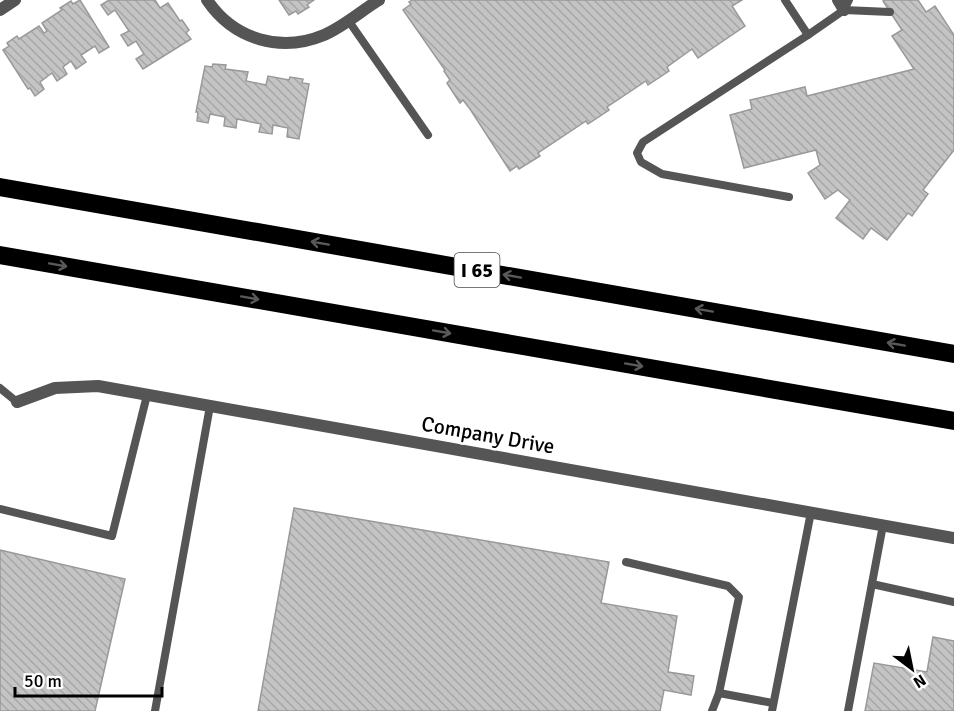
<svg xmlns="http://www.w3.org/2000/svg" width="954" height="711" viewBox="0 0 954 711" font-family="Signika,sans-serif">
<defs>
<pattern id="building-back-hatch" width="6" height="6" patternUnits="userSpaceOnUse" patternTransform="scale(1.5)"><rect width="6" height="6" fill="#c4c4c4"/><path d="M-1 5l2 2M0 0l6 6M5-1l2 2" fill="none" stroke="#a7a7a7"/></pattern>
</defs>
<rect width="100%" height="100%" fill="#fff"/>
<g fill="url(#building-back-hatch)" stroke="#999" stroke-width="1.5">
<polygon points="80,0 109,47 99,53 95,46 81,55 86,62 76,69 71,61 63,67 67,74 57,81 52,73 40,82 44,89 35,96 30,88 28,89 3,50 9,46 7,43 17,36 19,39 39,26 44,33 47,31 42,23 62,10 60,8 71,1 73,4"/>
<polygon points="109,0 155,0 160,8 168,3 180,21 182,20 189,30 186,33 191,39 143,69 136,59 144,54 136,41 128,46 121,35 129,31 115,10 108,15 101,5"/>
<polygon points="279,0 314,0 307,5 309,7 298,14 296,11 289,15"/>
<polygon points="412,0 742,0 732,6 745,26 698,58 692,49 667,67 669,71 648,85 646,81 607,107 609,110 588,124 586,121 538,153 540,156 519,169 517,166 510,171 470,109 463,100 460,103 447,83 450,80 444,71 445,70 403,10 411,4 409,2"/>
<polygon points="885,0 918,0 926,12 935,6 954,35 954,150 923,190 928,194 912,216 908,213 887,240 871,228 863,239 836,218 850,200 838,190 825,199 808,173 820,165 816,150 744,168 730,115 752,109 750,100 805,87 807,96 914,69 892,36 902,30 883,1"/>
<polygon points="213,64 226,65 225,69 248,72 246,81 266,85 268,76 289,80 290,77 303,79 302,83 309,84 299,139 287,137 288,128 273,125 272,134 259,132 261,124 237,119 236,128 224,126 225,117 210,114 208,123 197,121 198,112 196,112 205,66 212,67"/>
<polygon points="294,508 609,562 601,603 677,616 668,672 694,676 691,695 664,690 660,711 258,711"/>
<polygon points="0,550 125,579 95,711 0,711"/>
<polygon points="933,637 954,641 954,711 865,711 874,663 927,672"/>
</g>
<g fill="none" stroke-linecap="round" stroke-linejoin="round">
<g stroke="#555" stroke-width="8">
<polyline points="785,0 808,35 844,10 849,0"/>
<polyline points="844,10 890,12"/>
<polyline points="348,20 428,135"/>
<polyline points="789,197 662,174 641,162 637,153 643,142 808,35"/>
<polyline points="0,388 17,402"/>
<polyline points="0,509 112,536 147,395"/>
<polyline points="626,562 728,586 739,597 719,693"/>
<polyline points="872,584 954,602"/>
<polyline points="155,711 210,406"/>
<polyline points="712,711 719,693 773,703"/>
<polyline points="772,711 811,512"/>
<polyline points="848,711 883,525"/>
</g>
<g stroke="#555" stroke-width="12">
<path d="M207,0c27,40 74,53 117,35 19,-8 37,-24 55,-35"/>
<polyline points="838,0 844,10"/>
<polyline points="0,10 15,0"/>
<polyline points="17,402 55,388 98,386 954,538"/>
</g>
<g stroke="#000" stroke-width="18">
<polyline points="0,187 954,354"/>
<polyline points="0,255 954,421"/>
</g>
</g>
<defs><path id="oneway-shaft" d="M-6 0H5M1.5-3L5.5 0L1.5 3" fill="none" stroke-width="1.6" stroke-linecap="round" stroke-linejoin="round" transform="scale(1.5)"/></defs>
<g stroke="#595959">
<use href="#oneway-shaft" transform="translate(320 243) rotate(-170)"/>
<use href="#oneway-shaft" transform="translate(58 265) rotate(10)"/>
<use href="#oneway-shaft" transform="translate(512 276) rotate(-170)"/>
<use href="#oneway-shaft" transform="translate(250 298) rotate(10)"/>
<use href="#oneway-shaft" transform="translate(704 310) rotate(-170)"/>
<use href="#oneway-shaft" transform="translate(442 332) rotate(10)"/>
<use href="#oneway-shaft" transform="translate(896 344) rotate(-170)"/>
<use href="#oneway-shaft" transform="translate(634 365) rotate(10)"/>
</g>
<g text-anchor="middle" stroke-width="5" stroke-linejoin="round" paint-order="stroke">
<rect fill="#fff" stroke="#4c4c4c" stroke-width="1.5" x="454.5" y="253" width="45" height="34" rx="4.5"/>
<g font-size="20" font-weight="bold" fill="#000">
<text x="477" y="277">I 65</text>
</g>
<g font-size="21" fill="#000" stroke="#fff">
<text transform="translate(488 435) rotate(10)" y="7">Company Drive</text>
</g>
</g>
<g transform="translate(912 669) rotate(148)" stroke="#ffffff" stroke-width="4.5" paint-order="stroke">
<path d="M0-4.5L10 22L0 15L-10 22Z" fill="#000000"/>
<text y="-9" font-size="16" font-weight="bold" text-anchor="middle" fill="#000000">N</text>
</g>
<path d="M15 687v9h147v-9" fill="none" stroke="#000000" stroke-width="3"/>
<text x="24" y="687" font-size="18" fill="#000000" stroke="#ffffff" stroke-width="4.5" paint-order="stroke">50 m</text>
</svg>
